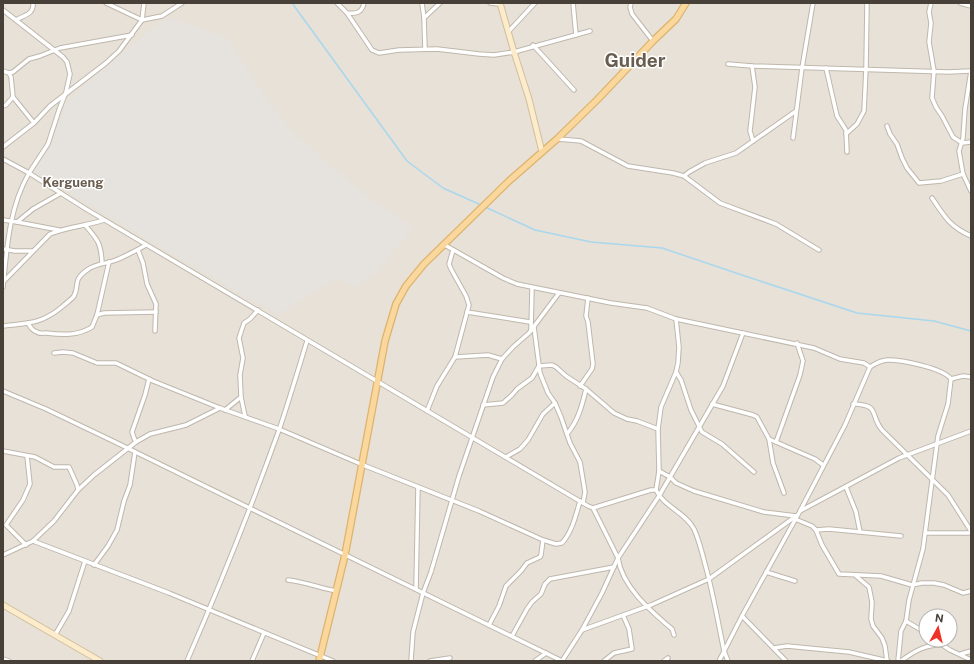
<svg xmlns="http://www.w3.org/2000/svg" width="974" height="664" viewBox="0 0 974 664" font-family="'Public Sans',sans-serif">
<rect width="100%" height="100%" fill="#f4f0e9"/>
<path fill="#e7e1d8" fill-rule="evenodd" d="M3,3h968v658h-968zM926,616h24v24h-24z"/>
<polygon fill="#e6e2de" points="167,18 226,36 258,86 289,128 327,163 367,196 413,228 373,276 356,287 337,278 279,314 233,290 74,196 71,187 65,184 56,186 36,174 34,170 52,143 65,106 77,92 120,55"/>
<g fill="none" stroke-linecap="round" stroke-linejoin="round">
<g stroke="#a9d7ed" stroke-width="1.5">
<polyline points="292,3 407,161 443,188 481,205"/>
<polyline points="485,207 535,230 591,242 662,248 745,276 857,313 934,321 971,331"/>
</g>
<g stroke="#bfb7ac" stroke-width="5.5">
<g id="street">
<polyline points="106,3 142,20 162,16 182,3"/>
<path d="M337,3l10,10c9,1 15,0 17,-10"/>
<polyline points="422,3 424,18 425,49"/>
<polyline points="490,3 500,4"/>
<polyline points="573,3 576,35"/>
<polyline points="631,3 630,7 632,14 653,41"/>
<polyline points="931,3 929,12 931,23 929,42 934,71 932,98 936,107 942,116 953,137 962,143 971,142"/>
<polyline points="960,3 971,6"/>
<path d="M3,10l60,47 4,5 3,12 -4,18 -7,18 -11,34 -19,29 57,36 502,297 5,2 58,-18h5c8,17 29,22 38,39 5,11 8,23 11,35 8,28 13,58 19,87l4,10"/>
<polyline points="347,13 372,50 379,53 399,50 437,49 479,54 494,55 514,52 590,31"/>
<polyline points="424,18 440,3"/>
<path d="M16,20c9,-5 18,-6 17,-17"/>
<polyline points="508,32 535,3"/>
<polyline points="533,45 574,90"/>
<polyline points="728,64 752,66 948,72 971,71"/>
<polyline points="752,66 755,87 750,131 753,141"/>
<polyline points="826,68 837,116 846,130 847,152"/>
<polyline points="3,71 9,73 13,72 29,59 40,56 60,48 132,35"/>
<polyline points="971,71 965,109 963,138 959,151 963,174 971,191"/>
<polyline points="9,73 11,77 13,97 34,123"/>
<polyline points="3,106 6,105 13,97"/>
<polyline points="887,126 890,134 897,144 902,158 907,168 919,183 941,181 963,174"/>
<polyline points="846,134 857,124 864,111 866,69 867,3"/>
<polyline points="793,138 802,68 813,3"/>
<polyline points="558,139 581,141 628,166 673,173 684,176 720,203 776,224 819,250"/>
<polyline points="3,147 34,123 50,106 106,63 119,51 142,20 144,3"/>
<path d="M3,159l26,14c-20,35 -22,74 -26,114"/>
<polyline points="684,176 689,172 705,163 736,153 796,111"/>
<path d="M932,198c12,18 18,29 39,38"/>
<polyline points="3,220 17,222 59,230"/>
<polyline points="17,222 33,209 61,193"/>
<path d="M85,225c13,15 16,18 17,38"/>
<polyline points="443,244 503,278 517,284 611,303 647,308 676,319 814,348 840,359 864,363 870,367 845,425 800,511 742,616 719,661"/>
<polyline points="3,249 15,251 33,251"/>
<polyline points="138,250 143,263 147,284 156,304 155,331"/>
<path d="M4,281l46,-47c17,-7 36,-8 54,-14"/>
<polyline points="467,312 530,322"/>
<polyline points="97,315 104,313 156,312"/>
<path d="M28,323c2,4 5,8 9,9 2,2 6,1 9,1 16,2 32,3 46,-6l5,-12 12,-53"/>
<path d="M3,326c25,-3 39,-2 60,-20 3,-3 8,-6 11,-10 6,-12 -2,-15 13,-26 9,-7 19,-6 29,-10 10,-4 21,-10 30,-15"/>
<polyline points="534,327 540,373 548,393 555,403 561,417 570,443 580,462 585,492 583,503"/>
<polyline points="531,331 532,288"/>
<path d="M54,353l9,-1 10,1 24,10h19l37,18 67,27 59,21 84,36 116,46 64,29 13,4 6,-1c10,-11 14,-28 18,-42"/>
<polyline points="455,357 488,355 502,359"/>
<path d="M870,367c6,-4 11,-7 18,-7 14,0 55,8 63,19l-3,25 -10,32 -15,113 -14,51 -3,21 -5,10 -3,30"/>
<polyline points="676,372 681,380 691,410 702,432 722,444 754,472"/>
<polyline points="951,379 963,376 971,377"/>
<polyline points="580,386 592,369 593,364 588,322 586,316 588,298"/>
<polyline points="3,391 46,409 115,442 562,661"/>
<polyline points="712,404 753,415 757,417 769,439 815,459 823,465"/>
<path d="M853,404c28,1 16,10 29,26l66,65 23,36"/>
<polyline points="483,405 503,403 512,395 517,389 532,378 539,366 552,365 556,367 566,376 586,389 614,413 627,419 637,421 658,429"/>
<polyline points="225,410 241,397"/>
<polyline points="427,411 437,386 455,357 469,305 466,296 451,269 449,264 453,250"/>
<polyline points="245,416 241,397 240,375 243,358 239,338 244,323 250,319 258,310"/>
<path d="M567,434c11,-13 15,-28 19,-45"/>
<polyline points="769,439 773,463 784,493"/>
<polyline points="136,442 134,438 132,432 145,395 149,379"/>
<polyline points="776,442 800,375 803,361 797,343"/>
<polyline points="3,451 35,457 54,467 69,467 77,485 78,490"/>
<polyline points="506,457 520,449 528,440 543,414 555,403"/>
<polyline points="659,471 670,477 676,483 694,491 764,512 796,516"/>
<polyline points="846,487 856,512 860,532"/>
<polyline points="656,490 659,471 658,429 661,407 676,372 678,363 679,347 676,319"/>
<path d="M593,508l25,50c4,29 33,53 54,71l2,6"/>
<polyline points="800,511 899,458 971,431"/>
<polyline points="795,519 812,526 816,530 822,545 839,574 881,576 912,585 922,583 934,583 944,585 963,593 971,591"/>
<polyline points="816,530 829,529 901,536"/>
<polyline points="926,533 971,533"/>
<polyline points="33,541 169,593 333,661"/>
<polyline points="26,545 6,525 23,500 30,484 27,456"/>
<polyline points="3,555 33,541 54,521 78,490 94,475 136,442 150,434 186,425 220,408"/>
<polyline points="94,565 108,546 117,530 124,501 130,485 135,452"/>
<polyline points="766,572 795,581"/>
<polyline points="856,576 869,587 872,602 871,619 873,626 882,638 885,646 887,661"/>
<path d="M288,580c17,2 32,8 48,11"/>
<polyline points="416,589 418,487"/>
<polyline points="742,616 786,661"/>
<polyline points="906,621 926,633"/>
<polyline points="489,625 499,606 506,586 521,571 527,563 540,557 541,555 543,540"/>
<polyline points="582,630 651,605 709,579 796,516"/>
<polyline points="55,635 69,611 85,561"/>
<polyline points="512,636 527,609 532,602 541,594 545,584 550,579 614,567"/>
<polyline points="935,640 950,650 971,660"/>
<polyline points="774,648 787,646 849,652 888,661"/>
<polyline points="961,654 971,651"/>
<polyline points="3,659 9,661"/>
<path d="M187,661c33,-76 64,-153 92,-231 10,-29 19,-60 28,-89"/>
<polyline points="252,661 264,633"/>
<polyline points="411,661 413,632 423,593 431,572 459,476 493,377 502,359 513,347 529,333 559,293"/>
<polyline points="430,661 450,658"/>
<polyline points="535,661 546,653"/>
<polyline points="562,661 582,630 602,593 618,558 659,496 723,386 743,333"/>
<polyline points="604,661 614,653 632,649 629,629 623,615"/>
<polyline points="664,661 668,658"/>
<path d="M901,661c12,-9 25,-17 41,-16"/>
</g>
</g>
<g stroke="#d1bf9b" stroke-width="7">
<g id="secondary">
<polyline points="500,3 514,52 529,99 542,152"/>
<polyline points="3,605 100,661"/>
</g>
</g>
<g stroke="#deb36d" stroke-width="8">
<polyline id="primary" points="319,661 345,555 385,341 396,304 406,286 424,264 509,181 557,139 598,99 653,41 676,19 686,3"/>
</g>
<use href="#street" stroke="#fff" stroke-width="3.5"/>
<use href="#secondary" stroke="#fceccb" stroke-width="5"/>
<use href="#primary" stroke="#f9d79d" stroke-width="5.5"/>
</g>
<g text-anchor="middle" stroke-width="3" stroke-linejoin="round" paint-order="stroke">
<g font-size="13" font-weight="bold" fill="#695d4f" stroke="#fff">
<text x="73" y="187">Kergueng</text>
</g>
<g font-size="19" font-weight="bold" fill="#695d4f" stroke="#fff">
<text x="635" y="67">Guider</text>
</g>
</g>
<rect width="974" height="664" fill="none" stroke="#474038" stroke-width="8"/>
<g transform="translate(938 628) rotate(8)"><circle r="19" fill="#ffffff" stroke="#b5b3af"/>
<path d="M0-3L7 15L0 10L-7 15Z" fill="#ef3224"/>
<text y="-6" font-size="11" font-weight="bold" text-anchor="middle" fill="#474038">N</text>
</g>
</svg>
